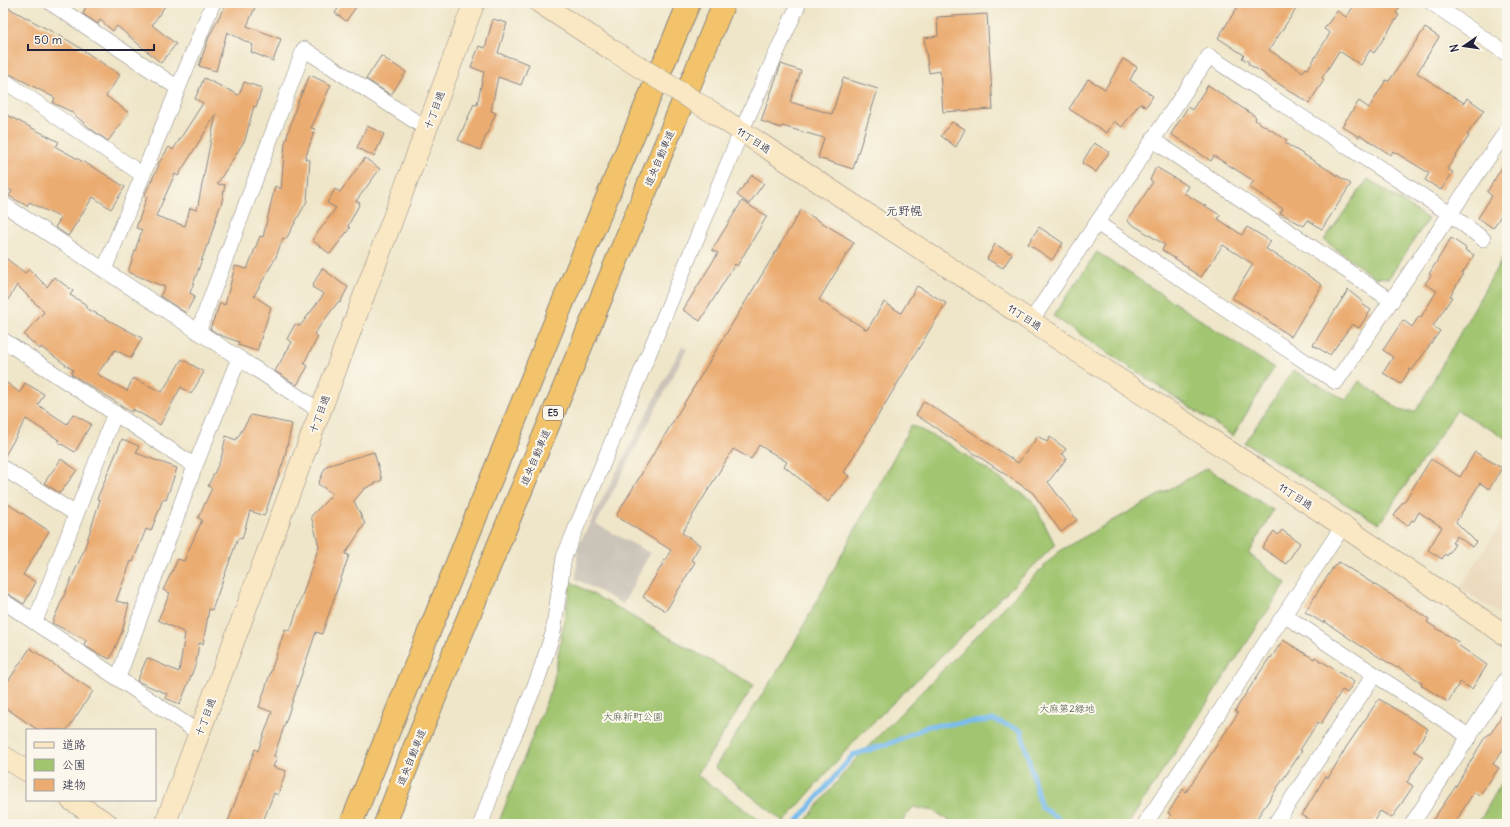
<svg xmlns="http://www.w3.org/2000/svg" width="1510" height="827" viewBox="0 0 1510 827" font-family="Delius,'Klee One',sans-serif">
<rect width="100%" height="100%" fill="#fbf7ec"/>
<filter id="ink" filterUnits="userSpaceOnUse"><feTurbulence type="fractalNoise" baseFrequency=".025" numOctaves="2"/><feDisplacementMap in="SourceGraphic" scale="8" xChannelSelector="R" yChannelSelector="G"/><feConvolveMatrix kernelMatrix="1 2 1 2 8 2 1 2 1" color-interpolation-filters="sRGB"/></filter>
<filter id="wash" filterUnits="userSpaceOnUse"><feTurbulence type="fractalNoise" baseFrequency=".012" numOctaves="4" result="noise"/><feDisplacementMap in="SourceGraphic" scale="16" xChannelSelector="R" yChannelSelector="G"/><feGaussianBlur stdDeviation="0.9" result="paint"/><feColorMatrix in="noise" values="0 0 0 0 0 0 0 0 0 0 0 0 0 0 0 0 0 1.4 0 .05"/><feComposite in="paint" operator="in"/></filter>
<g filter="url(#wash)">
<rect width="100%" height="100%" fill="#efe6c9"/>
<polygon fill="#ead8ba" points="1507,515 1507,618 1460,588"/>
<polygon fill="#cac3b8" points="682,346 687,349 596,524 650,553 623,604 576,579 578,546"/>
<g fill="#a1c56f" stroke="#627455">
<polygon points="1368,179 1428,219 1389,278 1374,277 1324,240"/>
<polygon points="1507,250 1507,439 1457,410 1379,524 1245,443 1293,370 1346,400 1359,381 1402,411 1416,411"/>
<polygon points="1097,252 1274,368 1233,436 1053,316"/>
<polygon points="911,425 949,444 1033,501 1055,545 856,739 784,822 715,767 789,653"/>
<polygon points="1207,468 1273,510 1249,554 1286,583 1128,824 955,824 934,811 913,807 900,824 803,824 853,762 1059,551"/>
<polygon points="571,582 754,685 697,775 765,824 498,824 553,684"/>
<polygon points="1507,773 1507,824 1478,824"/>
</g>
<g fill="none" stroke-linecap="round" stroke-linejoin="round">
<polyline stroke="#78bbee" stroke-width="5" points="795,824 853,755 891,743 929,726 993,720 1021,730 1041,807 1067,824"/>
</g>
<g id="blocks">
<g fill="#ebac71" fill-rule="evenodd">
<polygon points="87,3 167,3 152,25 176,44 161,63 117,26 113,31 100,20 98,24 83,14"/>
<polygon points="226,3 257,3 247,26 281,39 273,61 251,52 253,45 227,32 216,71 199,66 209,37"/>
<polygon points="342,3 359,3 346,21 335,13"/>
<polygon points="1240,3 1300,3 1269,50 1303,72 1306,68 1308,69 1330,33 1324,29 1337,11 1346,17 1356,3 1403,3 1396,13 1399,15 1374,53 1370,50 1361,65 1339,51 1322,78 1324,80 1309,103 1265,75 1265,74 1248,64 1249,62 1242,58 1244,55 1218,38"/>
<polygon points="3,5 71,42 120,75 106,96 129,113 108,141 91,129 70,111 53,103 55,98 8,73 3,71"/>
<polygon points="987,14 993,109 943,112 940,71 929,73 924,38 938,36 937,17"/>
<polygon points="493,19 507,23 498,53 529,64 521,85 498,77 491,111 496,113 480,150 458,140 474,104 477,105 484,72 471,67 479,46 485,48"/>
<polygon points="1425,28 1439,37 1417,73 1464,103 1467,98 1484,110 1467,135 1469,136 1447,169 1453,172 1441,190 1425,180 1429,173 1393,151 1391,155 1360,135 1359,137 1342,126 1359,101 1369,108 1386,80 1389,81"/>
<polygon points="381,56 406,72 391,95 366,79"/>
<polygon points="1123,59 1137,67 1130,80 1153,96 1146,107 1140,103 1122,127 1114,121 1107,133 1069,109 1088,79 1105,89"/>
<polygon points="781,64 801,71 790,102 832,114 843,78 878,89 853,169 818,158 824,138 782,126 781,128 761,121"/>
<polygon points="310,75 331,85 311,128 315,129 305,159 310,160 307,201 286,239 283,238 276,257 254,296 271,307 257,351 238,345 239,342 220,335 210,329 220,303 225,305 235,266 247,269 260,236 263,237 275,186 281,189 285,143 297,104"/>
<path d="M204,78l35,17 5,-13 18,6 -6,19 -2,-1 -9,34 -28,44 8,1 -4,21h-1l-12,39h-1l-17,48 5,3 -9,17 -26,-17 5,-9 -37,-15 14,-42 -6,-2 11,-31 -3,-1 15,-31 -1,-1 11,-17 4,3 30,-47 -8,-4zM216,114l-19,96 -7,-2 -5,18 -29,-10 19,-42 3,2z"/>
<polygon points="1208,85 1256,117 1255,120 1287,140 1285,143 1351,184 1322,229 1308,220 1304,226 1280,213 1283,209 1249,187 1254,181 1214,156 1211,161 1171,134 1188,107 1192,110"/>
<polygon points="3,113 59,142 56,147 98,170 125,187 111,209 93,197 68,236 55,227 61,218 29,202 27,206 9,196 12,191 3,186"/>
<polygon points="952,122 965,129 956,147 941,136"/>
<polygon points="367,126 384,134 374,156 357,148"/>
<polygon points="1094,143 1109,152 1096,172 1082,163"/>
<polygon points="365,158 380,169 356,201 360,203 348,226 350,228 330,254 312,240 336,208 327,203 335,189 340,192"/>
<polygon points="1507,159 1507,206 1493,228 1478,218 1492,196 1487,192"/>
<polygon points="1156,167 1188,186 1184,193 1220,215 1218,219 1242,235 1247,227 1271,241 1266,249 1288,262 1322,285 1291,337 1256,312 1232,298 1253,264 1223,245 1201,277 1187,268 1188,267 1162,250 1165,245 1127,221 1153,182 1150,180"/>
<polygon points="752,175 764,183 749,204 737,195"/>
<polygon points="742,201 767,216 737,266 735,264 700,321 683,310 718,253 712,250"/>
<polygon points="801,210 854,242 819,300 867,330 884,302 901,313 917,286 946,303 844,472 849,476 828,502 784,466 787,462 759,445 751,459 733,449 682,533 700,545 691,560 695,562 666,611 643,597 671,550 616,516"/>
<polygon points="1039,227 1063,243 1052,260 1028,244"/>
<polygon points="1451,238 1466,248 1465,250 1474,255 1462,274 1463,275 1450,296 1452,297 1433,326 1440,331 1412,370 1410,369 1401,384 1383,373 1393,357 1383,350 1403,320 1412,327 1419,316 1421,317 1437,291 1425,284 1431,275 1429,274"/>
<polygon points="995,244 1012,254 1003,268 987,259"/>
<polygon points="3,256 25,273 29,269 47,287 54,277 73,291 70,295 87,305 86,308 142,338 131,358 115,350 97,374 127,391 133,378 162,392 182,359 204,372 191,394 181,387 160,425 133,409 132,412 120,406 121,405 71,374 73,370 41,347 40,349 24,335 44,312 17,285 3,308"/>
<polygon points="322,268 340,282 348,287 340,303 338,302 314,334 318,337 304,363 308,366 297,385 275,371 292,342 287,339 295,324 300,326 324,294 312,287"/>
<polygon points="1348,290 1363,302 1362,304 1371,310 1359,328 1352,324 1330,355 1313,345"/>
<polygon points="3,380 20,393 25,383 44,394 38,405 67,424 73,414 91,424 75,452 58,442 59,440 26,419 3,459"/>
<polygon points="924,401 1018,463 1038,436 1047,442 1050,437 1066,449 1062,454 1067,458 1048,482 1077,520 1061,532 1033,493 981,458 916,415"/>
<polygon points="251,415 292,424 284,460 264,516 250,511 242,539 238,538 212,610 209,609 203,644 199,643 196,663 180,704 165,698 167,694 137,681 147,658 179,672 185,633 158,620 170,593 163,590 178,559 184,561 202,520 198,518 212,488 208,486 221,459 226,436 236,440"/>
<polygon points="122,439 139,446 136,453 177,468 166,500 163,499 151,531 146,529 133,562 131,561 116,601 129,604 122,632 110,659 95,652 84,645 86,640 52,623 84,550 100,500 97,499"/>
<polygon points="374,452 382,480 364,489 354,501 365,524 345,554 349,555 322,634 316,632 274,756 277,758 273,767 286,771 278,795 274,793 262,824 227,824 255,749 258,751 272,712 259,707 285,629 290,631 319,546 311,516 333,494 318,484 326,466"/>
<polygon points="1475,452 1502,468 1489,489 1480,483 1456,522 1476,542 1472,547 1457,536 1452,543 1455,544 1447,556 1445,554 1442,559 1428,550 1442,527 1419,512 1414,521 1412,520 1408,526 1394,516 1402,503 1404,502 1431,459 1460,477"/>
<polygon points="61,459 77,470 60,493 44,483"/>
<polygon points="8,504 49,531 23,575 36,582 24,604 8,594 3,592 3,512"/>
<polygon points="1282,530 1300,543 1286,564 1262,548 1274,531 1278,535"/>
<polygon points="1339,562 1429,619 1427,622 1460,643 1458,645 1487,665 1472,689 1460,682 1448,702 1421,685 1422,683 1398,667 1397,668 1353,641 1324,621 1323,623 1305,612 1334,566"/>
<polygon points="1283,640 1314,659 1315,657 1354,682 1347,693 1342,690 1321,724 1318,722 1300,750 1302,751 1253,824 1166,824 1171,815 1168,813 1183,789 1186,792 1238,713 1235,711 1241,701 1270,657 1271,658"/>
<polygon points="30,648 93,691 67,730 38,730 3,706 3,689"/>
<polygon points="1379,699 1428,729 1414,751 1423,757 1407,782 1413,786 1392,818 1380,811 1372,824 1317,824 1302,815 1326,776 1328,778 1347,746"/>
<polygon points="1507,707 1507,744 1493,764 1499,768 1479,796 1474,792 1454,824 1430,824 1456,786 1485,737 1491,733"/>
</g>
</g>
</g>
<g filter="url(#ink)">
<use href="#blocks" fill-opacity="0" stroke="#888482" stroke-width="1"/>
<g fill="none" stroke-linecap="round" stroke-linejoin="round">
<g stroke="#888482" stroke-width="16">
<g id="street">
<polyline points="51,3 178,88"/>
<polyline points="1432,3 1507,54"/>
<polyline points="3,80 143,175"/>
<polyline points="1153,140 1392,301"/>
<polyline points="3,204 320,411"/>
<polyline points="1097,223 1336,382 1507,130"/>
<polyline points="104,270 213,3"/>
<polyline points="1031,321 1209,56 1450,214 1483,239"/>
<polyline points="198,332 304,49 427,129"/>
<polyline points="3,340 195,466"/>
<polyline points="3,468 76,514"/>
<polyline points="3,601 199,733"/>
<polyline points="1284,615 1470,737"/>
<polyline points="35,622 115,413"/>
<polyline points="118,678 195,466 239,358"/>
<polyline points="481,824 499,772 538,678 553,633 564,557 741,132 799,3"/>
<polyline points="1145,824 1343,526"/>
<polyline points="1275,824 1374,675"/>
<polyline points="1412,824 1507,678"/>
</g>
</g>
<g stroke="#888482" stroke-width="22">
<g id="secondary">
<polyline points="540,3 612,50"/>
<polyline points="712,112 1343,526 1507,636"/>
<polyline points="3,756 27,771"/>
<polyline points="71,800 108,824"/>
<polyline points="165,824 474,3"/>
</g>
</g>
<g stroke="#888482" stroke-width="24">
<g id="highway">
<polyline points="351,824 561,307 689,3"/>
<polyline points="385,824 416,743 724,3"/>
</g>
</g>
<use href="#street" stroke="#fff" stroke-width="15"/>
<use href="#secondary" stroke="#fae7c3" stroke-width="21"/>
<use href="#highway" stroke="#f2c36a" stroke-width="22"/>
<g stroke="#888482" stroke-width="22" stroke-linecap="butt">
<polyline id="secondary-bridge" points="612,50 712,112"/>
</g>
<use href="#secondary-bridge" stroke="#fae7c3" stroke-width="21"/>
</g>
</g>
<g text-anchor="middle" stroke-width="4" stroke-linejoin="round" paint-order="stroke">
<rect fill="#fbf7ec" stroke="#636270" stroke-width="1" x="543" y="406" width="20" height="14" rx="3"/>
<g font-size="9" font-weight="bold" fill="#22223b">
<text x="553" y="416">E5</text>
</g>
<g font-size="10" fill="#22223b" stroke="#fbf7ec">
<text transform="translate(434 110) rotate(-69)" y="4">十丁目通</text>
<text transform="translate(754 140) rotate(33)" y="4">11丁目通</text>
<text transform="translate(659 158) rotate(-67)" y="4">道央自動車道</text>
<text transform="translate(1025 317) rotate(33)" y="4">11丁目通</text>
<text transform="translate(319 414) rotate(-69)" y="4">十丁目通</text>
<text transform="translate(535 457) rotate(-67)" y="4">道央自動車道</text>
<text transform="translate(1296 496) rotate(33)" y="4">11丁目通</text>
<text transform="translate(205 717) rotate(-69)" y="4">十丁目通</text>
<text transform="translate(411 757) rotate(-68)" y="4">道央自動車道</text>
</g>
<g font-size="10" fill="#4e5b4d" stroke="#fbf7ec">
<text x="1067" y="712">大麻第2緑地</text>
<text x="633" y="720">大麻新町公園</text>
</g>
<g font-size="12" fill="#22223b" stroke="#fbf7ec">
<text x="904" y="215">元野幌</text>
</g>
</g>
<rect width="1510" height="827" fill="none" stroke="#fbf7ec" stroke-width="16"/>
<rect x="26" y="729" width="130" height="72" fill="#fbf7ec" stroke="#a4a2a5"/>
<rect x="34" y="742" width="20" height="6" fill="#fae7c3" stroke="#a4a2a5"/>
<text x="62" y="749" font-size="12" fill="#22223b">道路</text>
<rect x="34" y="759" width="20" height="12" fill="#a1c56f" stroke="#a4a2a5"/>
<text x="62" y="769" font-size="12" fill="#22223b">公園</text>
<rect x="34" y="779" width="20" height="12" fill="#ebac71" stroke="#a4a2a5"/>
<text x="62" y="789" font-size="12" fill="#22223b">建物</text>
<g transform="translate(1464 46) rotate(257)" stroke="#fbf7ec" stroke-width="3" paint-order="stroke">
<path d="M0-3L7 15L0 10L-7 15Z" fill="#22223b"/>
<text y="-6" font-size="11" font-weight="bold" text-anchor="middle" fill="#22223b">N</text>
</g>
<path d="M28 44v6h126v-6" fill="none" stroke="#22223b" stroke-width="2"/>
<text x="34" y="44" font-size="12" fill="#22223b" stroke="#fbf7ec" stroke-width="3" paint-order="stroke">50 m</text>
</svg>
